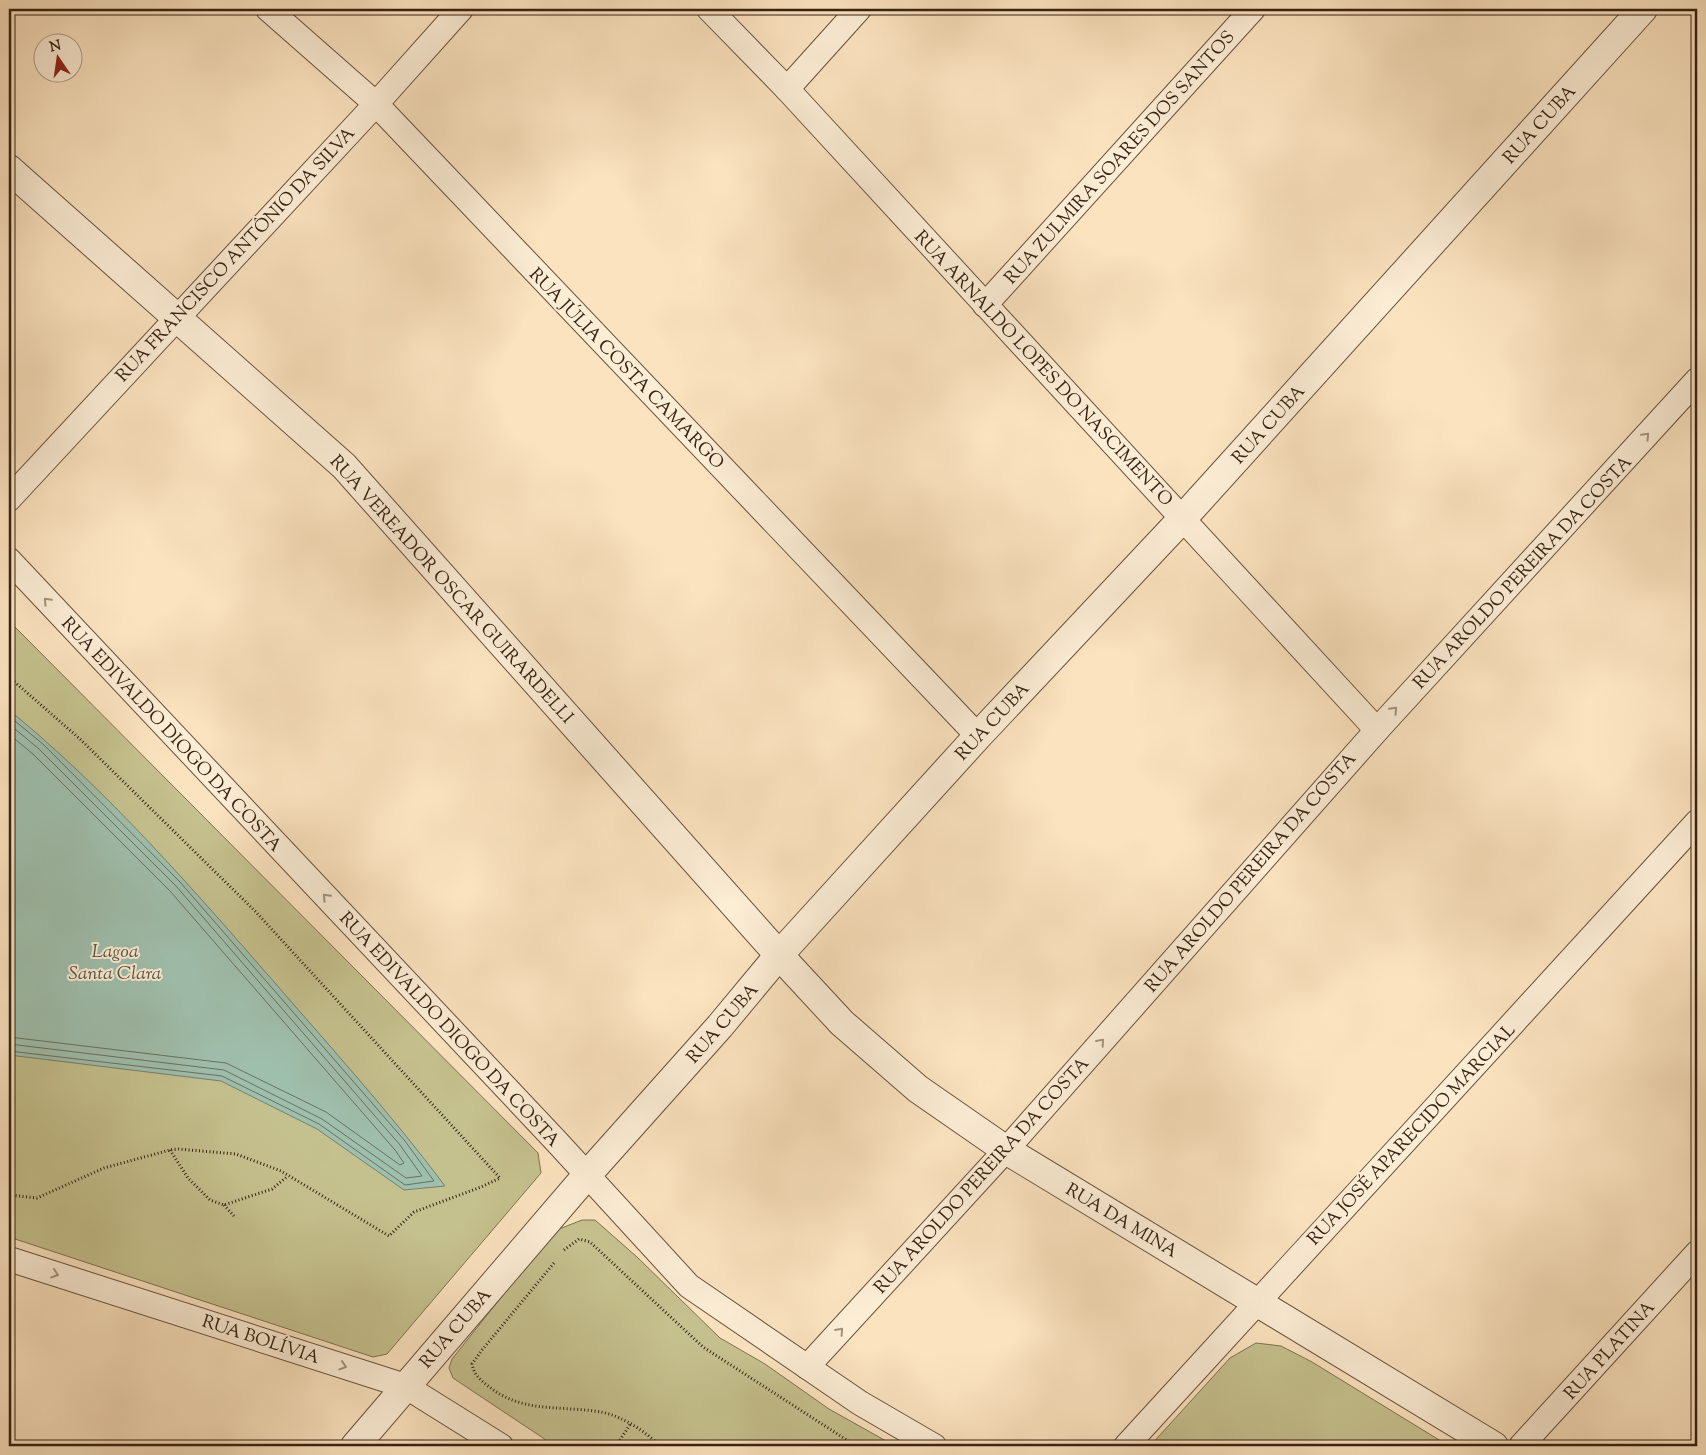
<svg xmlns="http://www.w3.org/2000/svg" width="1706" height="1455" viewBox="0 0 1706 1455" font-family="'Sorts Mill Goudy',serif">
<rect width="100%" height="100%" fill="#fbe3bf"/>
<filter id="stains"><feTurbulence type="fractalNoise" baseFrequency=".004" numOctaves="4"/><feColorMatrix values="0 0 0 0 .2 0 0 0 0 .09 0 0 0 0 .02 0 0 0 .5 -.17"/></filter>
<radialGradient id="worn" r=".72"><stop offset=".6" stop-color="#630" stop-opacity="0"/><stop offset="1" stop-color="#630" stop-opacity=".3"/></radialGradient>
<g fill="#c5c18e" stroke="#7e7251">
<polygon points="9,621 538,1153 541,1173 387,1354 373,1357 9,1237"/>
<polygon points="582,1220 595,1220 637,1257 720,1338 765,1364 829,1409 895,1446 555,1446 453,1378 449,1368 452,1359 554,1231"/>
<polygon points="1256,1343 1281,1346 1312,1362 1449,1446 1150,1446 1230,1358"/>
</g>
<path fill="#9fbfad" stroke="#758070" d="M9,710c98,80 183,178 266,273 58,67 117,132 170,203l-41,4 -87,-61 -96,-48 -212,-26z"/>
<g fill="none" stroke-linecap="round" stroke-linejoin="round">
<g stroke="#6b7060" stroke-width="1">
<polyline points="9,716 44,745 180,882 405,1141 434,1181 405,1185 319,1124 222,1076 9,1051"/>
<polyline points="9,724 39,749 176,886 400,1145 422,1176 406,1178 322,1119 224,1070 9,1044"/>
<polyline points="9,734 34,755 170,891 395,1150 404,1163 400,1165 326,1112 226,1063 9,1037"/>
</g>
<g stroke="#68523f" stroke-width="26">
<g id="minor">
<polyline points="268,9 376,104 978,736"/>
<polyline points="709,9 787,89 1377,730"/>
<polyline points="787,89 859,9"/>
<polyline points="985,305 1253,9"/>
<polyline points="9,499 376,104 461,9"/>
<polyline points="9,560 557,1142 689,1286 860,1403 934,1446"/>
<polyline points="9,1259 405,1386 501,1446"/>
<polyline points="807,1367 1006,1150 1377,730 1697,380"/>
<polyline points="1126,1446 1697,822"/>
<polyline points="1521,1446 1697,1253"/>
</g>
</g>
<g stroke="#68523f" stroke-width="30">
<g id="tertiary">
<polyline points="9,169 344,466 779,955 842,1023 918,1089 1006,1150 1494,1446"/>
<polyline points="355,1446 587,1175 720,1026 779,955 978,736 1183,518 1643,9"/>
</g>
</g>
<g stroke="#372214" stroke-width="3" stroke-dasharray="1 2.5" stroke-linecap="butt">
<polyline points="9,677 80,739 255,911 500,1178 481,1187 414,1212 389,1236 281,1171 236,1154 178,1149 170,1150 104,1168 37,1198 9,1195"/>
<polyline points="170,1150 188,1178 210,1200 224,1205 272,1189 288,1176"/>
<polyline points="224,1205 234,1216"/>
<polyline points="564,1250 579,1239 590,1242 703,1347 856,1446"/>
<path d="M554,1263l-72,87 -10,14c2,10 7,15 15,21 34,29 73,20 114,27 21,4 44,19 59,34"/>
<polyline points="616,1446 631,1423"/>
</g>
<use href="#minor" stroke="#fcedd5" stroke-width="24"/>
<use href="#tertiary" stroke="#fcedd5" stroke-width="28"/>
</g>
<defs><path id="oneway-chevron" d="M-2-3.5L2.5 0L-2 3.5" fill="none" stroke-width="1.6" stroke-linecap="round" stroke-linejoin="round" transform="scale(1.25)"/></defs>
<g stroke="#a3927e">
<use href="#oneway-chevron" transform="translate(1646 436) rotate(-47)"/>
<use href="#oneway-chevron" transform="translate(47 601) rotate(-133)"/>
<use href="#oneway-chevron" transform="translate(1394 710) rotate(-47)"/>
<use href="#oneway-chevron" transform="translate(326 897) rotate(-133)"/>
<use href="#oneway-chevron" transform="translate(1101 1042) rotate(-49)"/>
<use href="#oneway-chevron" transform="translate(55 1274) rotate(18)"/>
<use href="#oneway-chevron" transform="translate(840 1331) rotate(-48)"/>
<use href="#oneway-chevron" transform="translate(343 1366) rotate(18)"/>
</g>
<g text-anchor="middle" stroke-width="4" stroke-linejoin="round" paint-order="stroke">
<g font-size="18" fill="#372214" stroke="#fcedd5">
<text transform="translate(1539 124) rotate(-48)" y="6">RUA CUBA</text>
<text transform="translate(1119 157) rotate(-48)" y="6">RUA ZULMIRA SOARES DOS SANTOS</text>
<text transform="translate(235 254) rotate(-47)" y="6">RUA FRANCISCO ANTÔNIO DA SILVA</text>
<text transform="translate(627 368) rotate(46)" y="6">RUA JÚLIA COSTA CAMARGO</text>
<text transform="translate(1044 368) rotate(47)" y="6">RUA ARNALDO LOPES DO NASCIMENTO</text>
<text transform="translate(1268 424) rotate(-48)" y="6">RUA CUBA</text>
<text transform="translate(1522 572) rotate(-47)" y="6">RUA AROLDO PEREIRA DA COSTA</text>
<text transform="translate(452 589) rotate(48)" y="6">RUA VEREADOR OSCAR GUIRARDELLI</text>
<text transform="translate(992 721) rotate(-47)" y="6">RUA CUBA</text>
<text transform="translate(172 734) rotate(47)" y="6">RUA EDIVALDO DIOGO DA COSTA</text>
<text transform="translate(1250 872) rotate(-49)" y="6">RUA AROLDO PEREIRA DA COSTA</text>
<text transform="translate(722 1023) rotate(-49)" y="6">RUA CUBA</text>
<text transform="translate(450 1029) rotate(47)" y="6">RUA EDIVALDO DIOGO DA COSTA</text>
<text transform="translate(1411 1134) rotate(-47)" y="6">RUA JOSÉ APARECIDO MARCIAL</text>
<text transform="translate(981 1175) rotate(-48)" y="6">RUA AROLDO PEREIRA DA COSTA</text>
<text transform="translate(1122 1220) rotate(31)" y="6">RUA DA MINA</text>
<text transform="translate(455 1328) rotate(-49)" y="6">RUA CUBA</text>
<text transform="translate(261 1339) rotate(18)" y="6">RUA BOLÍVIA</text>
<text transform="translate(1609 1350) rotate(-48)" y="6">RUA PLATINA</text>
</g>
<g font-size="19" font-style="italic" fill="#565142" stroke="#fcedd5">
<text x="115" y="957">Lagoa<tspan x="115" dy="22">Santa Clara</tspan></text>
</g>
</g>
<rect width="1706" height="1455" fill="none" stroke="#fbe3bf" stroke-width="30"/>
<rect x="10" y="10" width="1686" height="1435" fill="none" stroke="#372214" stroke-width="2.5"/>
<rect x="15" y="15" width="1676" height="1425" fill="none" stroke="#372214"/>
<g transform="translate(58 58) rotate(347)"><circle r="24" fill="#fcedd5" stroke="#ad9c88"/>
<path d="M0-4L9 19L0 12L-9 19Z" fill="#8f2418"/>
<text y="-8" font-size="14" font-weight="bold" text-anchor="middle" fill="#372214">N</text>
</g>
<rect width="100%" height="100%" filter="url(#stains)"/>
<rect width="100%" height="100%" fill="url(#worn)"/>
</svg>
